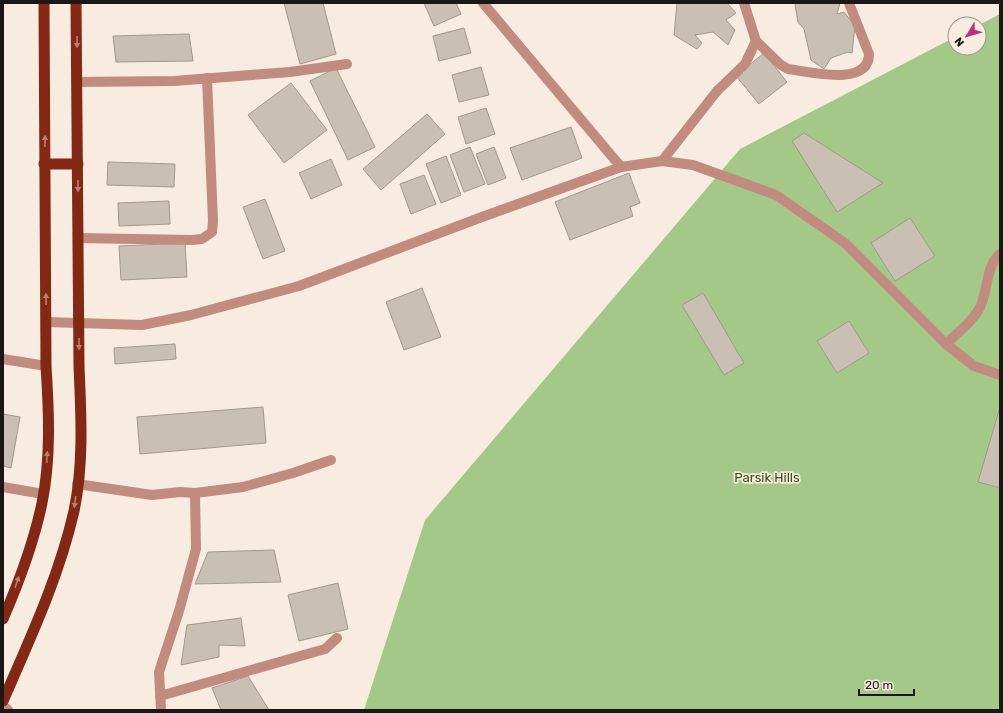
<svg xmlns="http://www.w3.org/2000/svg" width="1003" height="713" viewBox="0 0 1003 713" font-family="Rubik,sans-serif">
<rect width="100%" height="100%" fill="#f8ebe0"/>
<polygon fill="#a4c888" points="1000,14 1000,710 364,710 425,520 740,149 955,37 955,48 979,48 979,25"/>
<g fill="#c9bfb2" stroke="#a2998d">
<polygon points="284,3 323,3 336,54 300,64"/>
<polygon points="424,3 456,3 461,14 434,26"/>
<polygon points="677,3 727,3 736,13 726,20 735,30 728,45 713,32 695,35 702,43 697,49 674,35"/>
<polygon points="796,3 840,3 837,14 844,12 855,26 852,53 848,52 831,58 824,69 811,60 804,29 798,22 795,5"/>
<polygon points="464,28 471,53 439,61 433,36"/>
<polygon points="189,34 193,61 116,62 113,36"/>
<polygon points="764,53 787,82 759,104 736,76"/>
<polygon points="481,67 489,95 459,102 452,75"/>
<polygon points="336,68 375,147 348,160 310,81"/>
<polygon points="291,83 327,130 284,163 248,115"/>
<polygon points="486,108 495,134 466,144 458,117"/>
<polygon points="427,114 445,134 381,190 363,169"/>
<polygon points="571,127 582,158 522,180 510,148"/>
<polygon points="804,133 883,183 837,212 792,141"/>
<polygon points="470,147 485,184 464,192 450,155"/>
<polygon points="494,147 506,178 488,185 476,154"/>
<polygon points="446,156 461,195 441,203 426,164"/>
<polygon points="331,159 342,185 311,199 299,173"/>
<polygon points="108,162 175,164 174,187 107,185"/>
<polygon points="629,173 640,203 630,207 633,216 570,240 555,202"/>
<polygon points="424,175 436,204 411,214 400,184"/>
<polygon points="265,199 285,251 263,259 243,207"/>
<polygon points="169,201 170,224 119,226 118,203"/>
<polygon points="910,218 935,256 895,281 871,243"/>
<polygon points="185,243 187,277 121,280 119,246"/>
<polygon points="422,288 441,337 404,350 386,302"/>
<polygon points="703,293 744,363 724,375 682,305"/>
<polygon points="849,321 869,353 837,373 817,341"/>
<polygon points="175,344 176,359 115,364 114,348"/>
<polygon points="263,407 266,443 140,454 137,417"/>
<polygon points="1000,407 1000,488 978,482"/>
<polygon points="3,414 20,417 11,468 3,466"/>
<polygon points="274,550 281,582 195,584 208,552"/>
<polygon points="338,583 348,629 299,641 288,595"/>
<polygon points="241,618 245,646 219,645 219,657 181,665 187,625"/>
<polygon points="248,676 269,710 221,710 212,688"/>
</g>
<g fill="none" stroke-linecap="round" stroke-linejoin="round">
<g stroke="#c28b7f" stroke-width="10">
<path d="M744,3l12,38 25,24 7,4c22,3 81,18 81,-15l-20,-51"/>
<polyline points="717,91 745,64 756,41"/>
<polyline points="78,238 192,240 202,239 212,232 213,221 207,78"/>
</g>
<g stroke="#c28b7f" stroke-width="10">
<polyline points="483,3 621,167"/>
<polyline points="77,82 174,81 290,72 347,64"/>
<polyline points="662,161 717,91"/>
<polyline points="46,322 142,325 191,315 299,286 482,217 621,167 662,161 693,165 776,195 845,243 946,344 974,366 1000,375"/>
<path d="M946,344c12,-12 28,-23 35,-39 7,-16 5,-39 19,-51"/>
<polyline points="3,359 46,366"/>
<polyline points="77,484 152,495 180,492 195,493 243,487 293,473 331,460"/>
<polyline points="3,487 43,494"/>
<polyline points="160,696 325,649 337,638"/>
<polyline points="3,706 8,710"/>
<polyline points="161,710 159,672 179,611 196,549 195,493"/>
</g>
<g stroke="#822814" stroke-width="11">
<polyline points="44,164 78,164"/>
<path d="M3,619c16,-37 31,-77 39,-116 9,-44 7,-91 4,-137l-2,-363"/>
<path d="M3,701c27,-62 56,-124 71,-190 10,-47 7,-97 5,-145l-3,-363"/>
</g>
</g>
<defs><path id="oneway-solid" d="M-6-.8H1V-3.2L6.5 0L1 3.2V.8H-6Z"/></defs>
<g fill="#b78070">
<use href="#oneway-solid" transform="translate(77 42) rotate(90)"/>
<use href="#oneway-solid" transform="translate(45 141) rotate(-89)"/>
<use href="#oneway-solid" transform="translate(78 186) rotate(90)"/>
<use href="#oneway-solid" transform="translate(46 299) rotate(-91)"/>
<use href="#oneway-solid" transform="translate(79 344) rotate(90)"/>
<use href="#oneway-solid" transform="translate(47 457) rotate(-87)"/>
<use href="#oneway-solid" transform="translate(75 502) rotate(97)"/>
<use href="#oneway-solid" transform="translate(17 582) rotate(-71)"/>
</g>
<g text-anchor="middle" stroke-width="3.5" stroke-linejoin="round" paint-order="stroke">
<g font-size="13" fill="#32510e" stroke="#f8ebe0">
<text x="767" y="482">Parsik Hills</text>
</g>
</g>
<rect width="1003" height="713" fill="none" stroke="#1c1714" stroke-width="8"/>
<g transform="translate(967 36) rotate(232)"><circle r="19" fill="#f8ebe0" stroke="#a0968e"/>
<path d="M0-3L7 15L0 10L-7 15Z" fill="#b6357f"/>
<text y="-6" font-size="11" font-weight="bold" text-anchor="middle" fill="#1c1714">N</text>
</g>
<path d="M859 689v6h55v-6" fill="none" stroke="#1c1714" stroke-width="2"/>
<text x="865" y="689" font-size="12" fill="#1c1714" stroke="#f8ebe0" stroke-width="3" paint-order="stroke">20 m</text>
</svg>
